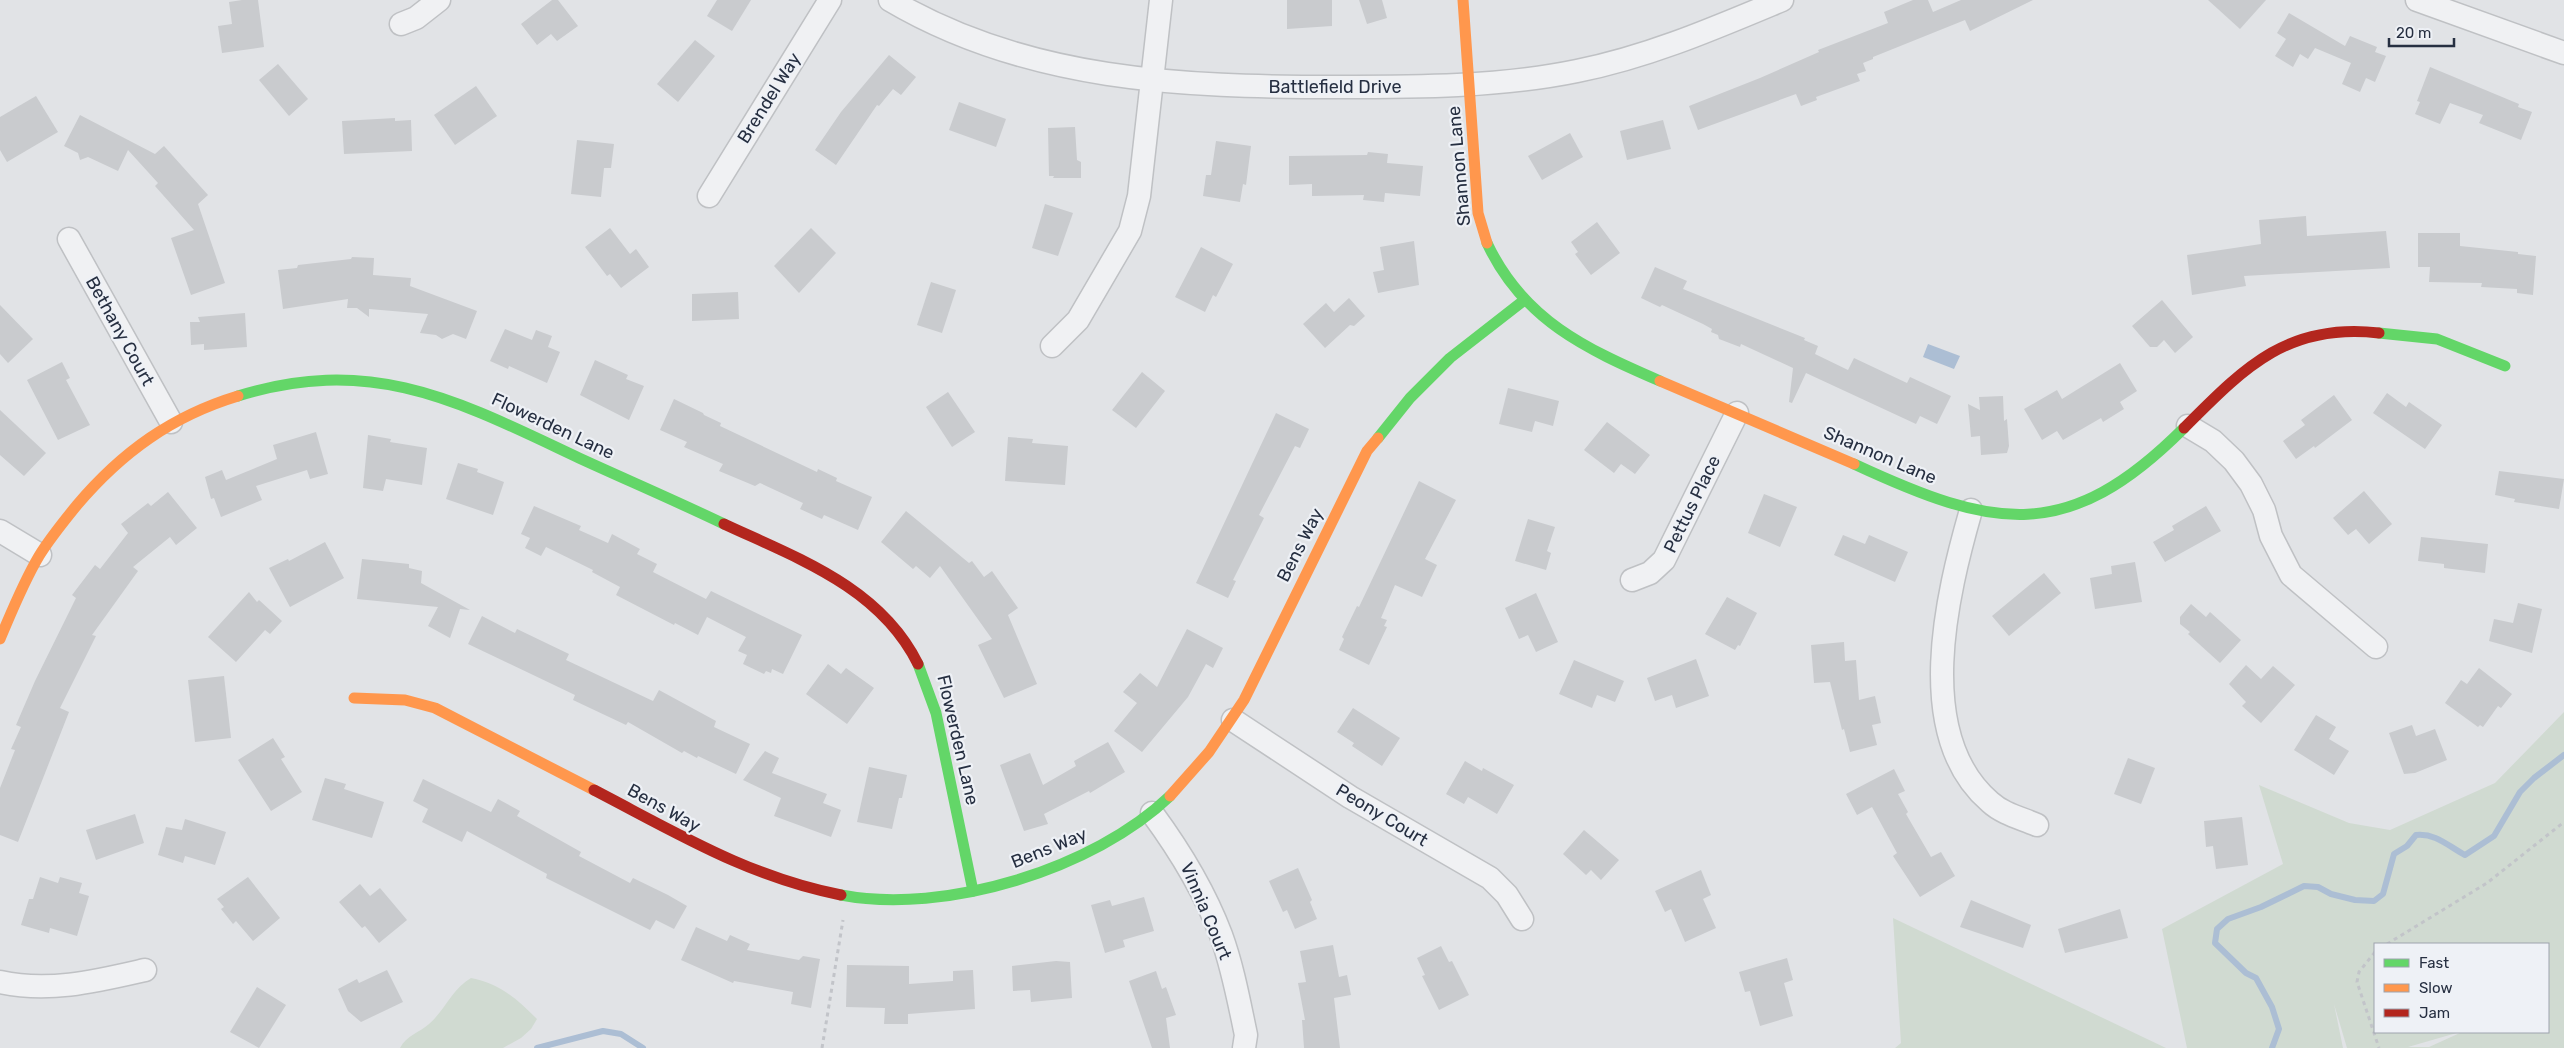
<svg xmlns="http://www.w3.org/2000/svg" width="2564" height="1048" viewBox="0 0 2564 1048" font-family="Rubik,sans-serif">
<rect width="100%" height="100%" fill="#e1e3e6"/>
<g fill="#d0dad1" fill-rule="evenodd">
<path d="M2564,712v336h-217l-13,-44 9,44h-156l-25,-119 121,-65 -24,-79 90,38 41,7 105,-47zM2375,944h173v88h-86l-33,15h-21l52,-15h-85z"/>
<polygon points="1893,918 2166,1048 1895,1048 1901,1043"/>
<path d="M471,978c28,5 46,21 66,41l-6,10 -10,9 -18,10h-103c7,-13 19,-15 29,-24 16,-14 24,-36 42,-46z"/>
</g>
<polygon fill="#acbed4" points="1928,344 1960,356 1954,369 1923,357"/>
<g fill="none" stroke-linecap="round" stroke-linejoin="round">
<g stroke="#acbed4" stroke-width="6">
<polyline points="537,1048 603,1031 621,1034 643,1048"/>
<path d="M2272,1048l7,-19 -7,-22 -16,-29 -10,-5 -31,-30 2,-14 11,-10 33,-12 43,-21 14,1 13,7 24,6 19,1 9,-7 11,-40 13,-8 9,-11c20,-2 32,11 49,20l29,-19 26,-44 14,-14 30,-23"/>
</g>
</g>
<g fill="#c9cbce">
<polygon points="242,0 258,0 264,47 222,53 218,26 232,24 229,2"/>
<polygon points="552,0 558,0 578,26 557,41 551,34 537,45 521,24"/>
<polygon points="717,0 751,0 732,31 707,16"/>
<polygon points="1287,0 1332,0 1332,26 1287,29"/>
<polygon points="1359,0 1382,0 1387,18 1367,24"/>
<polygon points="1913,0 1928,0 1933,12 1961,0 2033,0 1970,31 1965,20 1873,57 1873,59 1863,63 1866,71 1857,74 1860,81 1816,97 1817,100 1801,106 1796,94 1698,130 1689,106 1760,78 1819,52 1818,50 1888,23 1884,12"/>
<polygon points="2208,0 2266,0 2240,29"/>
<polygon points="2289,13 2345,46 2350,36 2377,47 2375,52 2386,56 2375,82 2366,78 2360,92 2342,84 2351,63 2315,48 2308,59 2300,54 2293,67 2275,56 2286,39 2277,33"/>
<polygon points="695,40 715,56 678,102 657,84"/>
<polygon points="889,55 916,77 901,95 893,89 879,106 877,105 836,165 815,150 841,112"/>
<polygon points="278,64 308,99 289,116 259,80"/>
<polygon points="2430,67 2519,104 2518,107 2532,112 2521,140 2479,123 2483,115 2450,103 2440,124 2415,114 2420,102 2417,101"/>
<polygon points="476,86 497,116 455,145 434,115"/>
<polygon points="36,96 58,132 7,162 0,150 0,117"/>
<polygon points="959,102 1006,119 996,147 949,130"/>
<polygon points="80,115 155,154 164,146 208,195 198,204 225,283 191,295 171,238 194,230 155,186 158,183 128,150 118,171 88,157 80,160 78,153 64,146"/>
<polygon points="395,118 395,121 411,120 412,151 344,154 342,121"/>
<polygon points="1663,120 1671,149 1627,160 1620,131"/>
<polygon points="1075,127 1077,160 1081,162 1081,178 1053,178 1054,176 1049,176 1048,128"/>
<polygon points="1570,133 1583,157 1542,180 1528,156"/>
<polygon points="577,140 614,144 611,168 604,168 601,197 571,194"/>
<polygon points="1216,141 1251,146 1246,185 1243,184 1240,202 1203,196 1206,175 1211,175"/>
<polygon points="1368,152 1388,154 1387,163 1423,166 1420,196 1385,193 1384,202 1363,200 1364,195 1312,196 1312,184 1289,185 1289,156 1367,155"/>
<polygon points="1045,204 1073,213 1058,256 1032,248"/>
<polygon points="2306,216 2307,236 2386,231 2390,268 2244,276 2246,286 2192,295 2187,255 2261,244 2259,220"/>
<polygon points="1597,222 1620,253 1591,275 1575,254 1578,252 1571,242"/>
<polygon points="610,228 630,254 636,249 649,267 621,288 610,274 607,276 585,247"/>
<polygon points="811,228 836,253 799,293 774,266"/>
<polygon points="2418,233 2460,233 2460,246 2518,252 2518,254 2536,256 2533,295 2517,293 2517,289 2481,287 2482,283 2429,282 2430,267 2418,267"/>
<polygon points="1414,241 1419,285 1378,293 1373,272 1384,270 1380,247"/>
<polygon points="1201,247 1233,264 1216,297 1213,295 1205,312 1175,297"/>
<polygon points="352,257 374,258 373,275 411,278 410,286 477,311 466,339 453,334 442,339 436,335 420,333 428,314 369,309 369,317 357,308 347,308 348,299 283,309 278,270 297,268 298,265 351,259"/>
<polygon points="1655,267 1687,281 1683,289 1805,338 1804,340 1818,346 1815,354 1848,370 1854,358 1907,383 1910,377 1951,396 1937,424 1920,416 1916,424 1806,373 1792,403 1789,402 1793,368 1741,344 1740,347 1719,339 1718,335 1711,332 1712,329 1703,324 1662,305 1660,307 1641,298"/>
<polygon points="931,282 956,290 942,333 917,325"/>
<polygon points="738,292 739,319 692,321 692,294"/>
<polygon points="1349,298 1365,316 1354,326 1350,325 1325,348 1303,324 1326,303 1334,312"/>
<polygon points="2162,300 2193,337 2175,353 2164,340 2157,347 2150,347 2132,326"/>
<polygon points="0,305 33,339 8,363 0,354"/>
<polygon points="245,313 247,347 204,350 204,344 191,345 190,322 200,322 198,317"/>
<polygon points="505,329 532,340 536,330 552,336 548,347 560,352 547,383 509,366 508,369 490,361"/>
<polygon points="595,360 628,375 626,379 644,386 629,420 580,395"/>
<polygon points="62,362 70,378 66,380 90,425 58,440 27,380"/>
<polygon points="2120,363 2137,391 2120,402 2124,409 2103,422 2101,418 2063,440 2057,431 2042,440 2024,409 2057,390 2062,399"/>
<polygon points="1142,372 1165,391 1136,428 1112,410"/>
<polygon points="1508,388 1559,401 1553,426 1535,421 1532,432 1499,424"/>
<polygon points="948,392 975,432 952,447 926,407"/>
<polygon points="2387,393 2406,407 2409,402 2442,425 2425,449 2373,413"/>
<polygon points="2334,395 2352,420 2315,448 2314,446 2296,459 2283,441 2305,425 2301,420"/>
<polygon points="2003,396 2004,421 2007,419 2009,446 2007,453 1981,455 1980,436 1971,437 1968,404 1980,410 1979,397"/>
<polygon points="674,399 703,413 704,415 721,423 720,426 817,472 818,469 837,478 836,481 872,497 858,530 824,515 822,519 800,509 803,503 760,483 755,486 719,471 723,464 684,447 687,442 660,430"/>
<polygon points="0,410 46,453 24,476 0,455"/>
<polygon points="1276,413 1309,429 1300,448 1295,446 1259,515 1264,518 1233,580 1236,581 1228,598 1196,583"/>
<polygon points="1607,422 1650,455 1635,474 1621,464 1614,473 1584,450"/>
<polygon points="316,432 328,474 310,479 307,470 256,486 262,500 221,517 214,498 211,499 205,477 222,470 226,480 277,459 273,445"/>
<polygon points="368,435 391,439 390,442 427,448 422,485 386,479 383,491 363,488"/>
<polygon points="1008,437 1033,439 1032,443 1068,446 1065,485 1005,481"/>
<polygon points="458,463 478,469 477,472 504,482 493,515 446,499"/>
<polygon points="2499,471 2564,479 2559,509 2514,502 2515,499 2495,495"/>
<polygon points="1419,481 1456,500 1425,559 1437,565 1422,597 1395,585 1381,618 1387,620 1384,626 1387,627 1369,665 1339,650 1344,639 1342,637 1357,606 1359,607"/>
<polygon points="2364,491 2392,524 2369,544 2356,529 2348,535 2333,518"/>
<polygon points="168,492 197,528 176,545 170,537 133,567 138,571 92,635 96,636 60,708 69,712 18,842 0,835 0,788 15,750 11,749 21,727 16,725 35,681 76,598 72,595 95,565 100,569 128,533 121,524 148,503 151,506"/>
<polygon points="1764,494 1797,507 1780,547 1748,533"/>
<polygon points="534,506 581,526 579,530 608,543 612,534 640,549 637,554 657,564 653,572 706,599 711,591 802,635 783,674 772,669 771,673 766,671 764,674 743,664 747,655 738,651 746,637 707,617 698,635 675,623 674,625 616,595 620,587 592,572 593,570 546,547 541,556 525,548 530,538 521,534"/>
<polygon points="2206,506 2221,531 2165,562 2153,542 2174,530 2172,526"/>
<polygon points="906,511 969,563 972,561 984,577 992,571 1018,608 1008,615 1037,684 1004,698 978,645 992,639 940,566 930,578 916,566 913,569 881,542"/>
<polygon points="1528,519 1555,527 1547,551 1551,553 1546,570 1515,561"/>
<polygon points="1843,535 1865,544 1869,535 1908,552 1895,582 1834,555"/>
<polygon points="2421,537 2488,544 2485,573 2444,568 2444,564 2418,561"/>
<polygon points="325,542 344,578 290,607 269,568 288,559 289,561"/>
<polygon points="362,559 409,564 409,568 422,571 421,583 470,610 460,609 450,638 428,626 438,607 357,599"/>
<polygon points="2135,562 2142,602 2095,609 2090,578 2112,574 2111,566"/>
<polygon points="2044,573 2061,593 2009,636 1992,616"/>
<polygon points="249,592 257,602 259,600 282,621 270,634 265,630 236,662 208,637"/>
<polygon points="1536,593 1558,642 1536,652 1528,635 1519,639 1505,608"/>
<polygon points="1727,597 1757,613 1740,646 1738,645 1735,650 1705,634"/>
<polygon points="2518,603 2542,609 2532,653 2489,641 2494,619 2513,623"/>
<polygon points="2191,604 2206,617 2210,612 2241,640 2220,663 2188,634 2190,632 2180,624 2180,617"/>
<polygon points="482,616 515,633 517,629 569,654 566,660 653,701 659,690 716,721 714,727 750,744 736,774 698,756 697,758 684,751 682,753 628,722 626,725 573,700 575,695 468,644"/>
<polygon points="1187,629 1223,648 1213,668 1206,664 1188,697 1142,752 1114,731 1137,703 1123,692 1140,673 1157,687"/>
<polygon points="1844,642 1845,661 1856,660 1859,700 1875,696 1881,723 1872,725 1877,745 1850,752 1844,729 1842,730 1830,682 1814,683 1811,645"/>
<polygon points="1696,659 1709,696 1676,708 1672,695 1655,701 1647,678"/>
<polygon points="1574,660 1624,681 1615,702 1597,695 1592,708 1559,694"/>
<polygon points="828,664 841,674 846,668 874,688 847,724 806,694"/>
<polygon points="2246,665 2261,679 2273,666 2295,685 2261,723 2242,706 2246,702 2229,684"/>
<polygon points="2479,668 2512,694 2501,708 2498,706 2483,727 2480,725 2478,727 2445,703 2461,680 2467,684"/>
<polygon points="224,676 231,738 195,742 188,680"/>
<polygon points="1353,708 1400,738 1382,766 1352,746 1354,743 1337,732"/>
<polygon points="2316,715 2336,727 2329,739 2349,751 2334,775 2294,750"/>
<polygon points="2412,725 2416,736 2435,729 2447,760 2415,773 2404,774 2389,733"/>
<polygon points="273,738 285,757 281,759 302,792 271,811 238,760"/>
<polygon points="1108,742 1125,772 1090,793 1089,791 1044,814 1048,824 1024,831 1000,765 1030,753 1043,785 1076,766 1074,761"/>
<polygon points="765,751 779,758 772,773 827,794 823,803 841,810 831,837 774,816 781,798 743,780"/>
<polygon points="2128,758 2155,768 2141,804 2114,794"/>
<polygon points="1465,761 1482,771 1483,768 1514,785 1497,814 1468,797 1464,804 1446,794"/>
<polygon points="869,767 907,775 902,798 899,798 892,829 857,822"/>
<polygon points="1894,769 1905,791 1898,794 1908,812 1906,814 1931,857 1941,852 1955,876 1920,897 1893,856 1897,853 1872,807 1857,815 1846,794"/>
<polygon points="325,778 346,784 344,789 384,802 372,838 312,820"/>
<polygon points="423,779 491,812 498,799 520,811 517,816 581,852 579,856 630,883 633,878 668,895 687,906 674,929 656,920 650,930 546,878 547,874 467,831 462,842 422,822 428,809 413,801"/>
<polygon points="135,814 144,843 96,860 86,830"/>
<polygon points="2242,817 2248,865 2216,869 2213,846 2206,847 2204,821"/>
<polygon points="185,819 226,832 215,865 185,856 183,863 158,855 166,827 182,830"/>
<polygon points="1584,830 1619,860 1601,880 1591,870 1586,875 1563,854"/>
<polygon points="1298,868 1312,900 1310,902 1317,919 1295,929 1287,910 1283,912 1269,881"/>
<polygon points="1701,870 1711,895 1703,899 1716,928 1685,942 1671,909 1665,912 1655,891"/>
<polygon points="40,877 58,883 60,877 82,883 79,893 89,896 77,936 50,928 49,933 21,925 29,899 33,899"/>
<polygon points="248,877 280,918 253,941 236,921 233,924 221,909 224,907 217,899"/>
<polygon points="360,884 370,896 380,888 407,920 379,943 365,926 362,928 339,902"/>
<polygon points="1144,897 1154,931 1123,940 1125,947 1105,953 1091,905 1110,900 1112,906"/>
<polygon points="1971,900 2031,925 2023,948 1960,927"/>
<polygon points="2120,909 2128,938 2065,953 2058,929"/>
<polygon points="696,927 727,941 730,935 750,944 747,950 799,960 803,956 820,959 811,1008 791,1004 793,992 734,981 733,983 681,960"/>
<polygon points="1333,945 1339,977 1347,975 1351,995 1334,998 1340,1048 1304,1048 1302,1020 1305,1020 1298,983 1306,982 1300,951"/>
<polygon points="1441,946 1449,962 1452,961 1469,995 1439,1010 1422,976 1425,975 1417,958"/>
<polygon points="1787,958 1793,980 1784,983 1793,1016 1760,1026 1750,991 1745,992 1739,972"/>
<polygon points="1056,961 1070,962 1072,998 1031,1002 1030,990 1013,991 1012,966"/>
<polygon points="847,965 909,966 909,984 953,981 953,971 973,970 975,1009 908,1014 908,1024 884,1024 885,1008 846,1007"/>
<polygon points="387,970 403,1002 361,1022 348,1011 338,989 357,979 359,983"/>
<polygon points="1156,971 1162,989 1166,987 1176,1015 1166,1018 1170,1048 1152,1048 1129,981"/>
<polygon points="257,987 286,1005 259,1048 230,1032"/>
</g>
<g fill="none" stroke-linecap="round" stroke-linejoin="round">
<g stroke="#bfc1c4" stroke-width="25">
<g id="street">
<path d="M890,0c137,81 293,87 447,87 80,0 162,0 240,-16 71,-14 138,-43 205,-71"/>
<polyline points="2417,0 2564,53"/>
<polyline points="401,24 416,18 439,0"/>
<polyline points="709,196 830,0"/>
<polyline points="69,239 171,422"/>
<polyline points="1052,346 1078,320 1130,231 1139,196 1161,0"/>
<polyline points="2188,426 2213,441 2234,461 2251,484 2264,510 2271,536 2291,575 2376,647"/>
<path d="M1971,510c-24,84 -59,225 19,292 13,12 31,16 47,23"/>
<polyline points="0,531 40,555"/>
<polyline points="1632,580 1650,573 1664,560 1737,413"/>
<polyline points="1233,720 1350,797 1490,878 1507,895 1522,919"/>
<path d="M1152,813c28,38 52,77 69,122 12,33 18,67 25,100l-2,13"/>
<path d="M0,982c49,11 97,-1 145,-12"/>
</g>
</g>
<g stroke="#c2c4c9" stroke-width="3" stroke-dasharray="4 4" stroke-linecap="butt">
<polyline points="2387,944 2487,883 2564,822"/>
<polyline points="2375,952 2359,972 2357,982 2379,1048"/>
<polyline points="822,1048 843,920"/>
</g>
<use href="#street" stroke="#f0f1f3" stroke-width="22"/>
<g stroke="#63d668" stroke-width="11">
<path d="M1487,243c36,77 99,106 173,138"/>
<polyline points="2379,333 2437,339 2505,366"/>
<path d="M238,396c135,-42 222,6 341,62 48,22 97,43 145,66"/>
<polyline points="1378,438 1410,398 1450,358 1523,301"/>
<path d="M1854,464c140,65 213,81 330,-36"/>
<polyline points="918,664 936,713 973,891"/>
<path d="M841,895c104,20 253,-26 329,-99"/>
</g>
<g stroke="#ff974d" stroke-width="11">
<polyline points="1463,0 1478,213 1487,243"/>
<polyline points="1660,381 1854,464"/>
<path d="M0,639c12,-28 23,-56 39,-83 11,-18 25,-35 38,-51 45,-53 95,-89 161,-109"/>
<polyline points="354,698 405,700 435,708 594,790"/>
<polyline points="1170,796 1209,752 1244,700 1367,451 1378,438"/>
</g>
<g stroke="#b3261e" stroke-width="11">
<path d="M2184,428c59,-59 103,-106 195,-95"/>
<path d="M724,524c73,34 156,63 194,140"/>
<path d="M594,790c83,43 155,87 247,105"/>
</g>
</g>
<g text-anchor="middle" stroke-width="4.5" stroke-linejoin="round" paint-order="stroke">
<g font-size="18" fill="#262f41" stroke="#eef1f6">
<text x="1335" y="93">Battlefield Drive</text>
<text transform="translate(769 98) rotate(-58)" y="6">Brendel Way</text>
<text transform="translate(1459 166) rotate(-95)" y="6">Shannon Lane</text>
<text transform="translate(120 331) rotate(61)" y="6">Bethany Court</text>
<text transform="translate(553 426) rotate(25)" y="6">Flowerden Lane</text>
<text transform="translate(1880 455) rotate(23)" y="6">Shannon Lane</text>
<text transform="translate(1692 504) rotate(-64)" y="6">Pettus Place</text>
<text transform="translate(1300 545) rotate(-63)" y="6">Bens Way</text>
<text transform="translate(958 740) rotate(77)" y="6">Flowerden Lane</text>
<text transform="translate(664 808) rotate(29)" y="6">Bens Way</text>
<text transform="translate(1382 815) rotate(31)" y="6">Peony Court</text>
<text transform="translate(1049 848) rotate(-22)" y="6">Bens Way</text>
<text transform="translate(1206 911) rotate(67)" y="6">Vinnia Court</text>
</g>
</g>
<rect x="2374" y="943" width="175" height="90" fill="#eef1f6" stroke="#9ea3ae"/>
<rect x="2384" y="959" width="25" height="8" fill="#63d668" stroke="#9ea3ae"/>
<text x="2419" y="968" font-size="15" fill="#262f41">Fast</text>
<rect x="2384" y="984" width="25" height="8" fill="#ff974d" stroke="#9ea3ae"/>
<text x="2419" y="993" font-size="15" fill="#262f41">Slow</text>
<rect x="2384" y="1009" width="25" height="8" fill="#b3261e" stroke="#9ea3ae"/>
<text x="2419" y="1018" font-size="15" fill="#262f41">Jam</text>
<path d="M2389 38v8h65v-8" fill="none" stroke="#262f41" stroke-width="2.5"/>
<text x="2396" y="38" font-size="15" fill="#262f41" stroke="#eef1f6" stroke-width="4" paint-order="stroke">20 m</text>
</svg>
